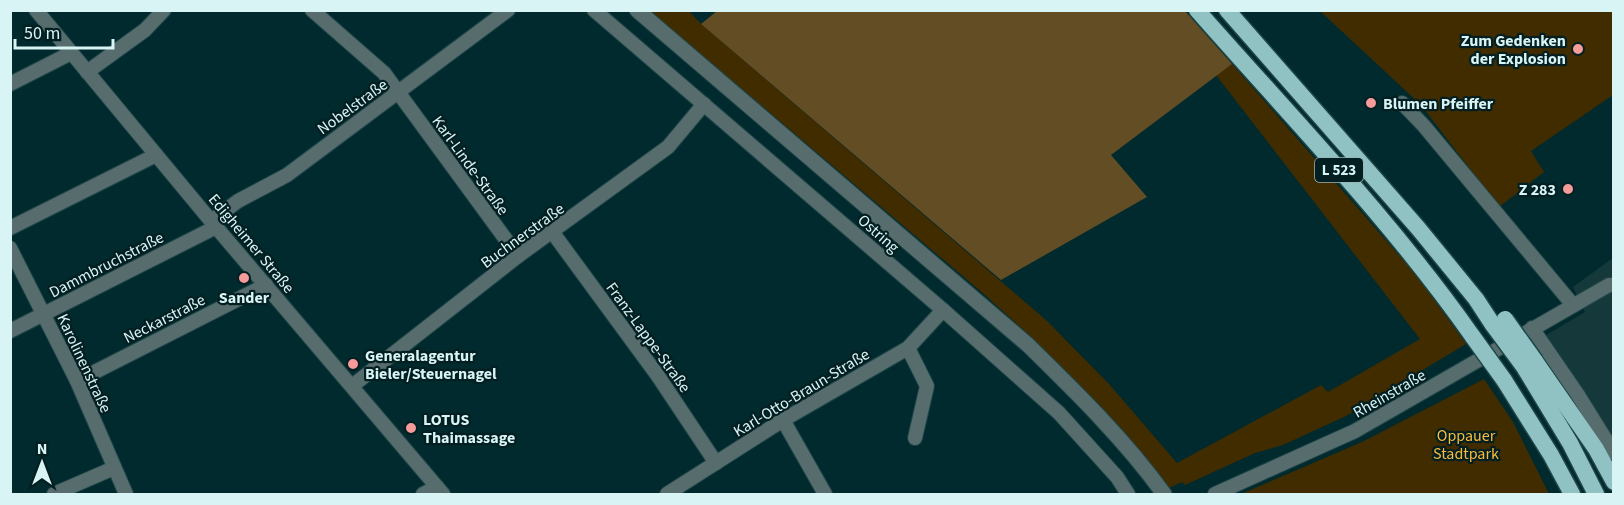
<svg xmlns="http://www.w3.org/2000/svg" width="1624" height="505" viewBox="0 0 1624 505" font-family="'Source Sans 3',sans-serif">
<rect width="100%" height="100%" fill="#002a2d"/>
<polygon fill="#15383a" points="1613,258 1613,444 1543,337 1585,312 1573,287"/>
<g fill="#412c00">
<polygon points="650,11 689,11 701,24 1046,320 1109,384 1177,463 1321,385 1328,392 1420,339 1216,75 1232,64 1417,276 1466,344 1346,416 1283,445 1255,453 1185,485 1182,482 1169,488 1120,427 1030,336 985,295"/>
<polygon points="1320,11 1613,11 1613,95 1531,151 1544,172 1499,207 1421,105"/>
<polygon points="1484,379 1513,422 1549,494 1241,494 1362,442"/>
</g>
<polygon fill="#634d24" points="717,11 1185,11 1232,64 1111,155 1147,197 1001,280 701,24"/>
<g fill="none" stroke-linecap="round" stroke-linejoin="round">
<g stroke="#1e4649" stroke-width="16">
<g id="minor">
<polyline points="36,10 216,227 443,494"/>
<polyline points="312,10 384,73 518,256"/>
<polyline points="594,10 943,310 1059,413 1117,477 1128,494"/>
<polyline points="87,72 145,30 164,10"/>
<polyline points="10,84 71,53"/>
<polyline points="1402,103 1424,126 1573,305"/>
<polyline points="211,221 238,201 287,175 508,10"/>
<polyline points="10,228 156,155"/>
<polyline points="553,233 658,376 716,463"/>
<polyline points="10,248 77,381 126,494"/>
<polyline points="1532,328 1578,395 1614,453"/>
<polyline points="10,331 216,227"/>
<polyline points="908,348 927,386 915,438"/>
<polyline points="77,381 266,285"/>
<polyline points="352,386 518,256 668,147 704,104"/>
<polyline points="783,420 825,494"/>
<polyline points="54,494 114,468"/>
<polyline points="423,494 437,487"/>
<polyline points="667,494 783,420 908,348 943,310"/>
<polyline points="1215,494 1355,431 1609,285 1614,285"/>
</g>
</g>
<g stroke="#1e4649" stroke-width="17">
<path id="tertiary" d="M637,10l391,335c48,47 97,95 136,149"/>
</g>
<g stroke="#1e4649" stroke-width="19">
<g id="trunk">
<path d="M1197,10c94,107 194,210 276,327"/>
<polyline points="1227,10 1418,228 1476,299 1493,325"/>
<polyline points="1535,361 1596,449 1614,482"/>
<polyline points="1524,367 1570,443 1596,494"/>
<polyline points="1504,380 1551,455 1572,494"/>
</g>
</g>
<use href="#minor" stroke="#576c6d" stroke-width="14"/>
<use href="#tertiary" stroke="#576c6d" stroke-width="15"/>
<use href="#trunk" stroke="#90c2c4" stroke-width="16"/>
<g stroke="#1e4649" stroke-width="19" stroke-linecap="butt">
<g id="trunk-bridge">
<polyline points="1505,319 1535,361"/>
<polyline points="1493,325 1524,367"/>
<polyline points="1473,337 1504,380"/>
</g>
</g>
<use href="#trunk-bridge" stroke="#90c2c4" stroke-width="16"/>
</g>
<g fill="#f59b99" stroke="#041f21" stroke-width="2">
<circle cx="1578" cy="49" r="6"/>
<circle cx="1371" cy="103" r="6"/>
<circle cx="1568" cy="189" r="6"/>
<circle cx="244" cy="278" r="6"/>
<circle cx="353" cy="364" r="6"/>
<circle cx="411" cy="428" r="6"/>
</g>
<g text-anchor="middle" stroke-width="4.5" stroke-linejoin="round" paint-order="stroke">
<rect fill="#041f21" stroke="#99b4b5" stroke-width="1.5" x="1315" y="158" width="48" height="24" rx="4.5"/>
<g font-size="15" font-weight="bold" fill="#d9f4f5">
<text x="1339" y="175">L 523</text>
</g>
<g font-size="16" font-weight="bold" fill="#d9f4f5" stroke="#041f21" text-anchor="start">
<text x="1566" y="46" text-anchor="end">Zum Gedenken<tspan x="1566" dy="18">der Explosion</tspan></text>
<text x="1383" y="109">Blumen Pfeiffer</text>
<text x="1556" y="195" text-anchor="end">Z 283</text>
<text x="244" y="303" text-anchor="middle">Sander</text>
<text x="365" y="361">Generalagentur<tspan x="365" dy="18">Bieler/Steuernagel</tspan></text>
<text x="423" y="425">LOTUS<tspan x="423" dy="18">Thaimassage</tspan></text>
</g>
<g font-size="16" fill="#d9f4f5" stroke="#041f21">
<text transform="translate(352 106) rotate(-36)" y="6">Nobelstraße</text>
<text transform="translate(471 165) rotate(54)" y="6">Karl-Linde-Straße</text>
<text transform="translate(879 233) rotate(41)" y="6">Ostring</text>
<text transform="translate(522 235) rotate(-36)" y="6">Buchnerstraße</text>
<text transform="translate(252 243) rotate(50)" y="6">Edigheimer Straße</text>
<text transform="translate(106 264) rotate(-27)" y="6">Dammbruchstraße</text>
<text transform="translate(164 318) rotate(-27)" y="6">Neckarstraße</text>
<text transform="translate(649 337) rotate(54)" y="6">Franz-Lappe-Straße</text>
<text transform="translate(85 363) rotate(65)" y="6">Karolinenstraße</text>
<text transform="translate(801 392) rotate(-31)" y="6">Karl-Otto-Braun-Straße</text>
<text transform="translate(1389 393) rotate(-30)" y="6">Rheinstraße</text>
</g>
<g font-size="16" fill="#f9bb3b" stroke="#041f21">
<text x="1466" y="441">Oppauer<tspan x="1466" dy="18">Stadtpark</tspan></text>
</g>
</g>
<rect width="1624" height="505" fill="none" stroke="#d9f4f5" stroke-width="24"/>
<g transform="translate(42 463)" stroke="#041f21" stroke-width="4.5" paint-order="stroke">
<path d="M0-4.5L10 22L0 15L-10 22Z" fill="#d9f4f5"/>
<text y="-9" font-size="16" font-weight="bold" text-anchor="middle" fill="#d9f4f5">N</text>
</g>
<path d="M15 39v9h98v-9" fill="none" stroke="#d9f4f5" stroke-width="3"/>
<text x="24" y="39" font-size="18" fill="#d9f4f5" stroke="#041f21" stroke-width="4.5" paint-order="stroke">50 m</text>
</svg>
